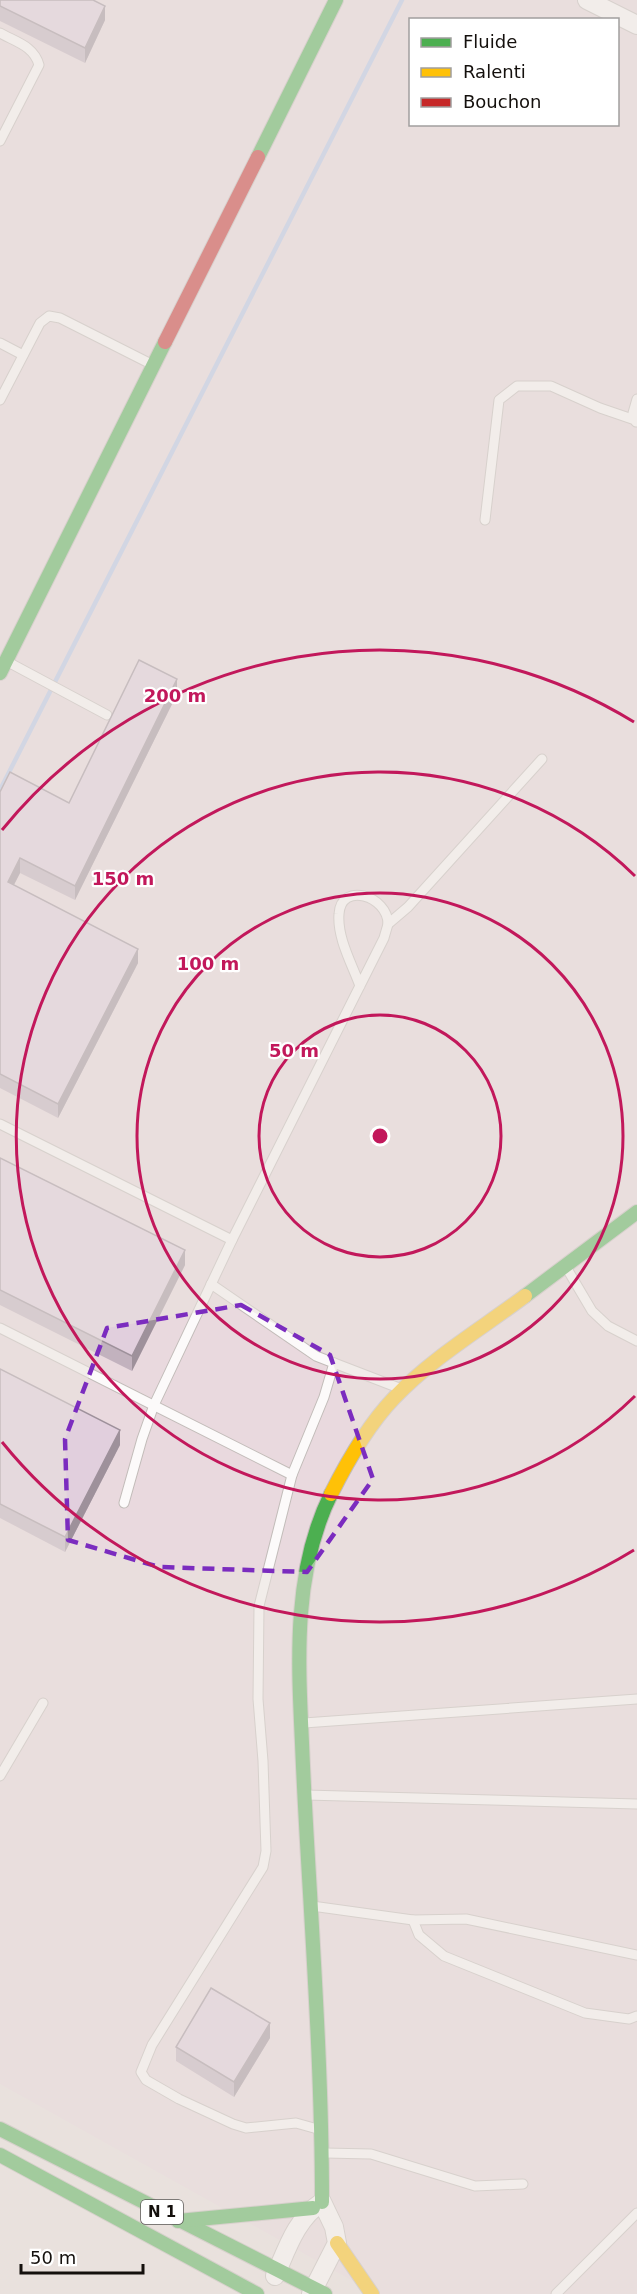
<svg xmlns="http://www.w3.org/2000/svg" width="637" height="2294" viewBox="0 0 637 2294" font-family="'DejaVu Sans',sans-serif">
<rect width="100%" height="100%" fill="#e9e1dd"/>
<path fill="#e9d9de" fill-rule="evenodd" d="M0,0h637v2294h-261l-376,-210zM410,20h208v104h-208z"/>
<g fill="none" stroke-linecap="round" stroke-linejoin="round">
<polyline stroke="#b7c8ea" stroke-width="4.5" points="0,790 402,0"/>
<g stroke="#c2bcb9" stroke-width="11">
<g id="lane">
<path d="M0,33c16,9 34,13 39,32l-39,76"/>
<polyline points="0,343 23,355"/>
<polyline points="0,400 40,323 49,316 60,318 153,365"/>
<polyline points="636,422 633,413 637,399"/>
<polyline points="485,520 499,400 517,386 551,386 600,408 635,420"/>
<polyline points="8,662 107,715"/>
<polyline points="388,924 408,907 542,759"/>
<polyline points="0,1124 232,1240"/>
<polyline points="566,1267 592,1311 608,1326 637,1341"/>
<polyline points="211,1284 316,1356 334,1363 324,1397 292,1475 259,1606 258,1699 263,1761 266,1851 263,1867 152,2045 141,2072 146,2080 179,2099 233,2124 246,2128 296,2123 321,2130"/>
<polyline points="0,1328 292,1475"/>
<polyline points="334,1363 399,1388"/>
<path d="M124,1503l18,-64 12,-34 78,-165 152,-302c1,-4 3,-10 4,-14 0,-28 -47,-43 -49,-10 -2,24 13,50 21,72"/>
<polyline points="304,1723 637,1699"/>
<polyline points="0,1776 43,1703"/>
<polyline points="306,1795 637,1804"/>
<polyline points="312,1906 413,1920 466,1919 637,1955"/>
<polyline points="413,1920 419,1935 444,1956 585,2013 629,2019 637,2016"/>
<polyline points="325,2153 371,2154 475,2186 523,2184"/>
<polyline points="556,2294 637,2213"/>
</g>
</g>
<g stroke="#c2bcb9" stroke-width="20">
<g id="street">
<polyline points="587,0 637,25"/>
<path d="M275,2276c12,-27 21,-57 47,-74l12,25 3,16 -26,51"/>
</g>
</g>
<g stroke="#c2bcb9" stroke-width="16">
<g id="fast">
<polyline points="258,157 336,0"/>
<polyline points="0,673 165,342"/>
<polyline points="525,1296 637,1212"/>
<polyline points="0,2129 325,2294"/>
<polyline points="0,2155 257,2294"/>
<path d="M322,2202c0,-103 -6,-206 -12,-309 -3,-50 -6,-100 -8,-150 -4,-84 -9,-172 29,-249"/>
<polyline points="178,2221 313,2208"/>
</g>
</g>
<g stroke="#c2bcb9" stroke-width="16">
<g id="slow">
<path d="M331,1494c16,-32 39,-71 63,-96 38,-40 87,-69 131,-102"/>
<polyline points="337,2243 372,2294"/>
</g>
</g>
<g stroke="#c2bcb9" stroke-width="16">
<polyline id="jam" points="165,342 258,157"/>
</g>
<use href="#lane" stroke="#fcfafa" stroke-width="9"/>
<use href="#street" stroke="#fcfafa" stroke-width="18"/>
<use href="#fast" stroke="#4caf50" stroke-width="14"/>
<use href="#slow" stroke="#ffc107" stroke-width="14"/>
<use href="#jam" stroke="#c62828" stroke-width="14"/>
</g>
<g fill="#c2b2be">
<polygon points="0,0 105,20 85,63 0,21"/>
<polygon points="177,694 75,900 20,873 14,885 138,963 58,1118 0,1088 0,792 69,803"/>
<polygon points="0,1158 185,1265 132,1371 0,1305"/>
<polygon points="0,1369 120,1445 65,1552 0,1518"/>
<polygon points="270,2038 234,2097 176,2061 176,2047"/>
</g>
<g fill="#9e919b">
<polygon points="105,6 105,20 85,63 85,48"/>
<polygon points="177,679 177,694 75,900 75,886"/>
<polygon points="20,858 20,873 8,896 8,882"/>
<polygon points="138,949 138,963 58,1118 58,1104"/>
<polygon points="185,1250 185,1265 132,1371 132,1356"/>
<polygon points="120,1430 120,1445 65,1552 65,1537"/>
<polygon points="270,2023 270,2038 234,2097 234,2082"/>
</g>
<g fill="#e1cfdd" stroke="#9e919b" stroke-width="1.5">
<polygon points="0,0 93,0 105,6 85,48 0,6"/>
<polygon points="139,660 177,679 75,886 20,858 8,882 138,949 58,1104 0,1074 0,792 10,772 69,803"/>
<polygon points="0,1158 185,1250 132,1356 0,1290"/>
<polygon points="0,1369 120,1430 65,1537 0,1504"/>
<polygon points="211,1988 270,2023 234,2082 176,2047"/>
</g>
<path d="M0 0H637V2294H0ZM241,1305l89,50 43,124 -66,93 -148,-5 -91,-27 -3,-101 42,-111z" fill="#e9e1dd" fill-opacity=".55" fill-rule="evenodd"/>
<path fill="none" stroke="#7b2cbf" stroke-width="4.5" stroke-dasharray="12 8" stroke-linejoin="round" d="M241,1305l89,50 43,124 -66,93 -148,-5 -91,-27 -3,-101 42,-111z"/>
<g fill="none" stroke="#c2185b" stroke-width="3">
<circle cx="380" cy="1136" r="121"/>
<circle cx="380" cy="1136" r="243"/>
<path d="M635 1396A364 364 0 1 1 635 876"/>
<path d="M634 1550A486 486 0 0 1 2 1442M2 830A486 486 0 0 1 634 722"/>
</g>
<g text-anchor="middle" stroke-width="4.5" stroke-linejoin="round" paint-order="stroke">
<rect fill="#fff" stroke="#5a5856" stroke-width="1.5" x="141" y="2200" width="42" height="24" rx="4.5"/>
<g font-size="15" font-weight="bold" fill="#14100d">
<text x="162" y="2217">N 1</text>
</g>
</g>
<circle cx="380" cy="1136" r="9" fill="#c2185b" stroke="#fff" stroke-width="3"/>
<g font-size="18" text-anchor="middle" font-weight="bold" fill="#c2185b" stroke="#fff" stroke-width="4.5" stroke-linejoin="round" paint-order="stroke">
<text x="175" y="702">200 m</text>
<text x="123" y="885">150 m</text>
<text x="208" y="970">100 m</text>
<text x="294" y="1057">50 m</text>
</g>
<rect x="409" y="18" width="210" height="108" fill="#ffffff" stroke="#a19f9e" stroke-width="1.5"/>
<rect x="421" y="38" width="30" height="9" fill="#4caf50" stroke="#a19f9e" stroke-width="1.5"/>
<text x="463" y="48" font-size="18" fill="#14100d">Fluide</text>
<rect x="421" y="68" width="30" height="9" fill="#ffc107" stroke="#a19f9e" stroke-width="1.5"/>
<text x="463" y="78" font-size="18" fill="#14100d">Ralenti</text>
<rect x="421" y="98" width="30" height="9" fill="#c62828" stroke="#a19f9e" stroke-width="1.5"/>
<text x="463" y="108" font-size="18" fill="#14100d">Bouchon</text>
<path d="M21 2264v9h122v-9" fill="none" stroke="#14100d" stroke-width="3"/>
<text x="30" y="2264" font-size="18" fill="#14100d" stroke="#ffffff" stroke-width="4.5" paint-order="stroke">50 m</text>
</svg>
